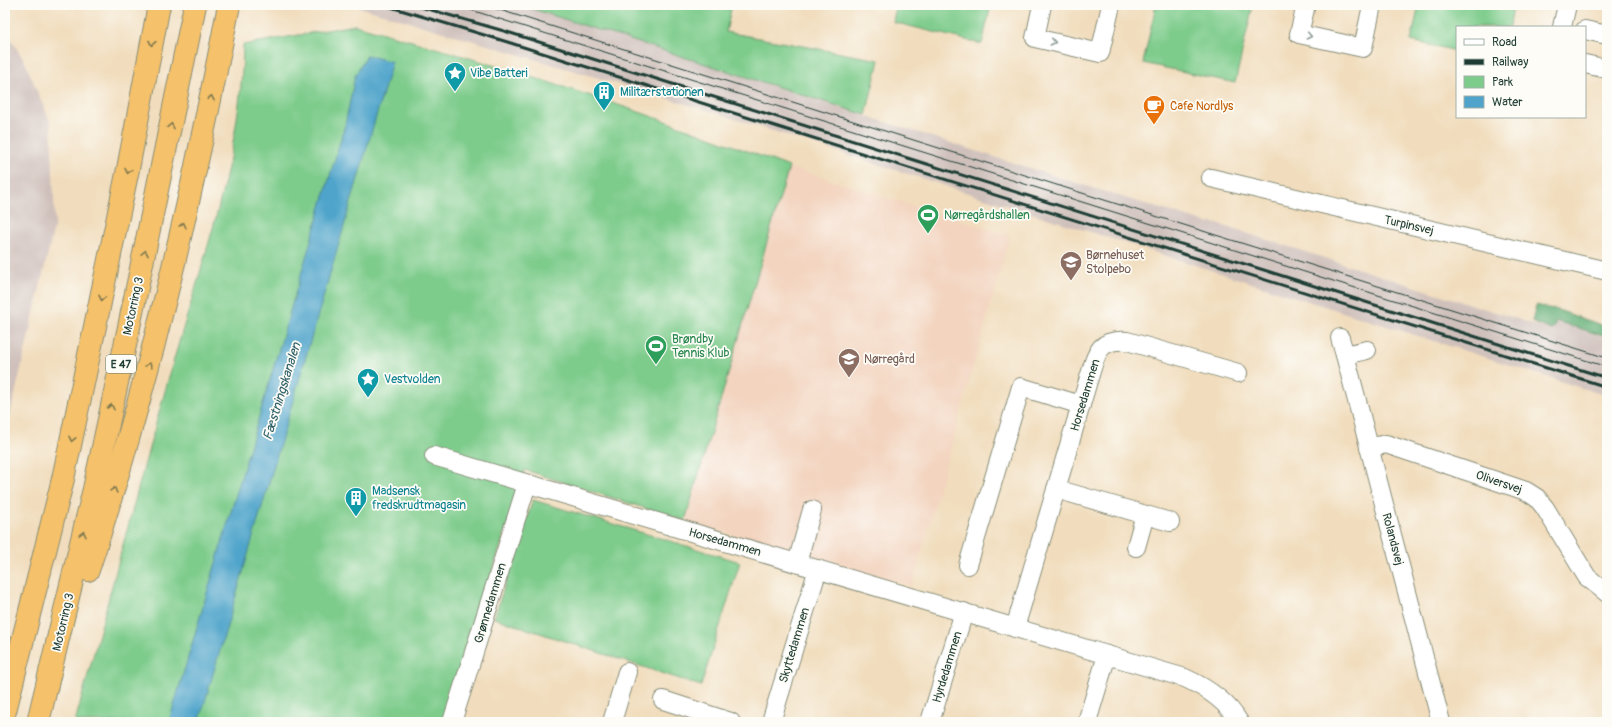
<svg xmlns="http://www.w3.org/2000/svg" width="1612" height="727" viewBox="0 0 1612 727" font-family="Pangolin,sans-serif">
<rect width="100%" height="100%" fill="#fdfcf7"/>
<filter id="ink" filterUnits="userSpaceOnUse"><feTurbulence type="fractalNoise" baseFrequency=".025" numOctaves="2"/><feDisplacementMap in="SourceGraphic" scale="8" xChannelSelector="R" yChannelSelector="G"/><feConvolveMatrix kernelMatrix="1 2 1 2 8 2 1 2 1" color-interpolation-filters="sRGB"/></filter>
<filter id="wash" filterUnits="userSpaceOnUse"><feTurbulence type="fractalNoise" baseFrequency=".012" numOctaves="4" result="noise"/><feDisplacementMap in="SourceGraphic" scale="16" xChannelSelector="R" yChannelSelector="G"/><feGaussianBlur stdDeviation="0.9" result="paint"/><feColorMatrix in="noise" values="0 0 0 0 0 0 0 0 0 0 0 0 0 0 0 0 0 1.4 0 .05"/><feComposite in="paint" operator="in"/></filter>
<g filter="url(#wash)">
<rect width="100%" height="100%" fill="#f1ddbd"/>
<polygon fill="#f3d4bf" points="789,167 1010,236 912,586 685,521"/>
<g fill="#cfc0bb">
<polygon points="352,5 520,5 1070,181 1210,224 1211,222 1552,330 1555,321 1607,338 1607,396 713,112"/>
<polygon points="5,39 12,41 25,62 51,124 55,223 5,437"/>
</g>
<g fill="#7ecc8c" stroke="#4e8460">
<polygon points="520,5 732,5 726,32 879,60 866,115"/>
<polygon points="896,5 991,5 982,44 893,22"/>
<polygon points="1156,5 1253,5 1235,83 1143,63"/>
<polygon points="1419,5 1514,5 1509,27 1457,27 1457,51 1411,41"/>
<path d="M355,25c147,41 292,86 434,142l-104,354 -160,-51 -81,252h-369c33,-118 63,-237 97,-356 30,-104 70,-211 71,-321z"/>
<polygon points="533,500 740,562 701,686 494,618"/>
</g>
<polygon fill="#66b078" stroke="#427656" points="1536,305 1558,310 1607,327 1607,337 1556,321 1552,330 1532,322"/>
<polygon fill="#50a4cb" stroke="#387080" points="367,55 392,62 199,722 169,722 345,125 355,76"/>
</g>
<g filter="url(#ink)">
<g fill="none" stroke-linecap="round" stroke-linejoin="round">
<g stroke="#888d78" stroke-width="20">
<g id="minor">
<polyline points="1042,5 1035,38 1100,53 1111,5"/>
<polyline points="1306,5 1299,34 1363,48 1372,5"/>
<polyline points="1562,27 1567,5"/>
<polyline points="1585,30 1607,35"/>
<polyline points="1585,64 1607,69"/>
<polyline points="1211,178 1607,271"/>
<polyline points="1340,338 1345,355"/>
<polyline points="1367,350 1345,355 1441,722"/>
<polyline points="1369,448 1386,444 1526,491 1537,498 1545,508 1587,577 1607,593"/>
<path d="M434,456l751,222c22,10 42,23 54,44"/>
<polyline points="1056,489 1170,522"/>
<polyline points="1136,547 1145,515"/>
<polyline points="797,563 812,510"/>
<polyline points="968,565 1021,387 1081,405"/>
<path d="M1015,628l73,-247c8,-24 8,-43 39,-40l111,32"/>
<polyline points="663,700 731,722"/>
<polyline points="452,722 527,484"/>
<polyline points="612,722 627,672"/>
<polyline points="771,722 818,569"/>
<polyline points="930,722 964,612"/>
<polyline points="1087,722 1107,655"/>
</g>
</g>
<g stroke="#888d78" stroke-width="24">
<g id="highway">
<path d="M88,570c61,-185 104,-374 141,-565"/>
<polyline points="5,711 63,479 128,169 159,5"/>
<polyline points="38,722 94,489 129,327 195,5"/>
</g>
</g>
<use href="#minor" stroke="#fff" stroke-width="18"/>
<use href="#highway" stroke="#f5c16b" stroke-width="22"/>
<g stroke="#1f3d34" stroke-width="1">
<polyline points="455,5 1607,367"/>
<polyline points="484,5 1607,358"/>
</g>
<g stroke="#1f3d34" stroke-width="3">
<polyline points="384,5 501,40 1607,387"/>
<polyline points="414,5 504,31 1607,378"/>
</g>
</g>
<defs><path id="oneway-chevron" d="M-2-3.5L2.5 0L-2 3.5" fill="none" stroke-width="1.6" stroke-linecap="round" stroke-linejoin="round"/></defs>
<g stroke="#8f9e9a">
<use href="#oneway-chevron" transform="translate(1309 36) rotate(12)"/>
<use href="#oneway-chevron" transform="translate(1053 42) rotate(13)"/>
</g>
<g stroke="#7f784d">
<use href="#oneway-chevron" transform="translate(152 43) rotate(101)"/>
<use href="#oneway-chevron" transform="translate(211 98) rotate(-79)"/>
<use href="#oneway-chevron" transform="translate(171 126) rotate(-79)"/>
<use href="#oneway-chevron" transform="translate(128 171) rotate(101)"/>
<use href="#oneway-chevron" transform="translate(183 225) rotate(-77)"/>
<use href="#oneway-chevron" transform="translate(145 253) rotate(-78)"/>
<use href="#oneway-chevron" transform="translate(102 298) rotate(102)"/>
<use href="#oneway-chevron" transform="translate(149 365) rotate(-75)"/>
<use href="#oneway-chevron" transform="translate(111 407) rotate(-78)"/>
<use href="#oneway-chevron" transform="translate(72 439) rotate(102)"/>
<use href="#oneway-chevron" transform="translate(114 490) rotate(-74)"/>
<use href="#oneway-chevron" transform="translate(83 534) rotate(-77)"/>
</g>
</g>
<defs>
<g id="sight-pin" transform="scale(1.15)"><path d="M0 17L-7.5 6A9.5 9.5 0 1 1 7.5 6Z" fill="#0f9aa8" stroke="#fdfcf7"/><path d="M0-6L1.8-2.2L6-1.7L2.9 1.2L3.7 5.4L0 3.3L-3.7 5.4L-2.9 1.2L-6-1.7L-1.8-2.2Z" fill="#fff"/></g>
<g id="building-pin" transform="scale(1.15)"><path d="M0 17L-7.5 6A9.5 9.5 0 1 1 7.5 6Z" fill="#0f9aa8" stroke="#fdfcf7"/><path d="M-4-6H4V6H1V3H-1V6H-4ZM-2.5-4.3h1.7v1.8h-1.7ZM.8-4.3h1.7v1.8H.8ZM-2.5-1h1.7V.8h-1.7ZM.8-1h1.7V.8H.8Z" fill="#fff"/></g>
<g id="cafe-pin" transform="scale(1.15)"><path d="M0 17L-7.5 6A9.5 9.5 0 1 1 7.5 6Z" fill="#e8710a" stroke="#fdfcf7"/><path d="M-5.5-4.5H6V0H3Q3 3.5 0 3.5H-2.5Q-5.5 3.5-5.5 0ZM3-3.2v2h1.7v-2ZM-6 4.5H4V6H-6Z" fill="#fff"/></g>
<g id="stadium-pin" transform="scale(1.15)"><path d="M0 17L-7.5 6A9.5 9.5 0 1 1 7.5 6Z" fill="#2e9e5b" stroke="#fdfcf7"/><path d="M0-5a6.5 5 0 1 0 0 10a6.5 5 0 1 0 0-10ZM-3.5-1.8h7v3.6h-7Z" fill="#fff"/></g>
<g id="school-pin" transform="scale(1.15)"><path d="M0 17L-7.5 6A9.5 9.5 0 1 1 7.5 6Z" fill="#8d6e63" stroke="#fdfcf7"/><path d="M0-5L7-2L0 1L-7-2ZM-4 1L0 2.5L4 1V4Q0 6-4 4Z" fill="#fff"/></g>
</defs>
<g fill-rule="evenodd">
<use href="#sight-pin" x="455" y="73"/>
<use href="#building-pin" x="604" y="92"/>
<use href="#cafe-pin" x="1154" y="106"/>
<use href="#stadium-pin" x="928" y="215"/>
<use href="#school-pin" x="1071" y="262"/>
<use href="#stadium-pin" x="656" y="346"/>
<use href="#school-pin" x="849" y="359"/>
<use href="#sight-pin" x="368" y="379"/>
<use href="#building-pin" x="356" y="498"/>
</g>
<g text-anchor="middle" stroke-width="3.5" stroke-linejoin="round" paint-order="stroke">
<rect fill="#fdfcf7" stroke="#62766e" stroke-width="1" x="106" y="355" width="30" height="18" rx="3"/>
<g font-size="11" font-weight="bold" fill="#1f3d34">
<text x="121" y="368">E 47</text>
</g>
<g font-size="12" fill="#0d838f" stroke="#fdfcf7" text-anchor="start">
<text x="470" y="77">Vibe Batteri</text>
<text x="620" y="96">Militærstationen</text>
<text x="384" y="383">Vestvolden</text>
<text x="372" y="495">Madsensk<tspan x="372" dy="14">fredskrudtmagasin</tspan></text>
</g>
<g font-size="12" fill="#c56008" stroke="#fdfcf7" text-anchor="start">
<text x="1170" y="110">Cafe Nordlys</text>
</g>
<g font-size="12" fill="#27864d" stroke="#fdfcf7" text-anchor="start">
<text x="944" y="219">Nørregårdshallen</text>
<text x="672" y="343">Brøndby<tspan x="672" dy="14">Tennis Klub</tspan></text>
</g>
<g font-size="12" fill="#1f3d34" stroke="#fdfcf7">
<text transform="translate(1409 225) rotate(13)" y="4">Turpinsvej</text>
<text transform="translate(133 306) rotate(-78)" y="4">Motorring 3</text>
<text transform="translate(1085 395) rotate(-73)" y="4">Horsedammen</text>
<text transform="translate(1499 482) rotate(19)" y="4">Oliversvej</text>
<text transform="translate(1393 539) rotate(75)" y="4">Rolandsvej</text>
<text transform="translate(725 542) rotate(16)" y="4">Horsedammen</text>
<text transform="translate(490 603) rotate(-73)" y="4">Grønnedammen</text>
<text transform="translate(63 622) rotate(-77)" y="4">Motorring 3</text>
<text transform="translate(794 645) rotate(-73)" y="4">Skyttedammen</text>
<text transform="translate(947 667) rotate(-73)" y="4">Hyrdedammen</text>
</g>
<g font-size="12" fill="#785e54" stroke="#fdfcf7" text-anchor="start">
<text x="1086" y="259">Børnehuset<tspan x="1086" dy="14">Stolpebo</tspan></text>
<text x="864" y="363">Nørregård</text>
</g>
<g font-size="13" font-style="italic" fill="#306169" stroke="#fdfcf7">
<text transform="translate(281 391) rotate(-73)" y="5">Fæstningskanalen</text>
</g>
</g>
<rect width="1612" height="727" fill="none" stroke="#fdfcf7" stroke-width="20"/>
<rect x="1456" y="26" width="130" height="92" fill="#fdfcf7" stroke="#a4b0a9"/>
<rect x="1464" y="39" width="20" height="6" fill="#ffffff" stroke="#a4b0a9"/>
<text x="1492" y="46" font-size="12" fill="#1f3d34">Road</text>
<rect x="1464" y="59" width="20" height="6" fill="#1f3d34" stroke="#a4b0a9"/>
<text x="1492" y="66" font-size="12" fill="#1f3d34">Railway</text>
<rect x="1464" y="76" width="20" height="12" fill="#7ecc8c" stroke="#a4b0a9"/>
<text x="1492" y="86" font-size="12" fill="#1f3d34">Park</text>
<rect x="1464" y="96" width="20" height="12" fill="#50a4cb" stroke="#a4b0a9"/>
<text x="1492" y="106" font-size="12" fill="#1f3d34">Water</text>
</svg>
